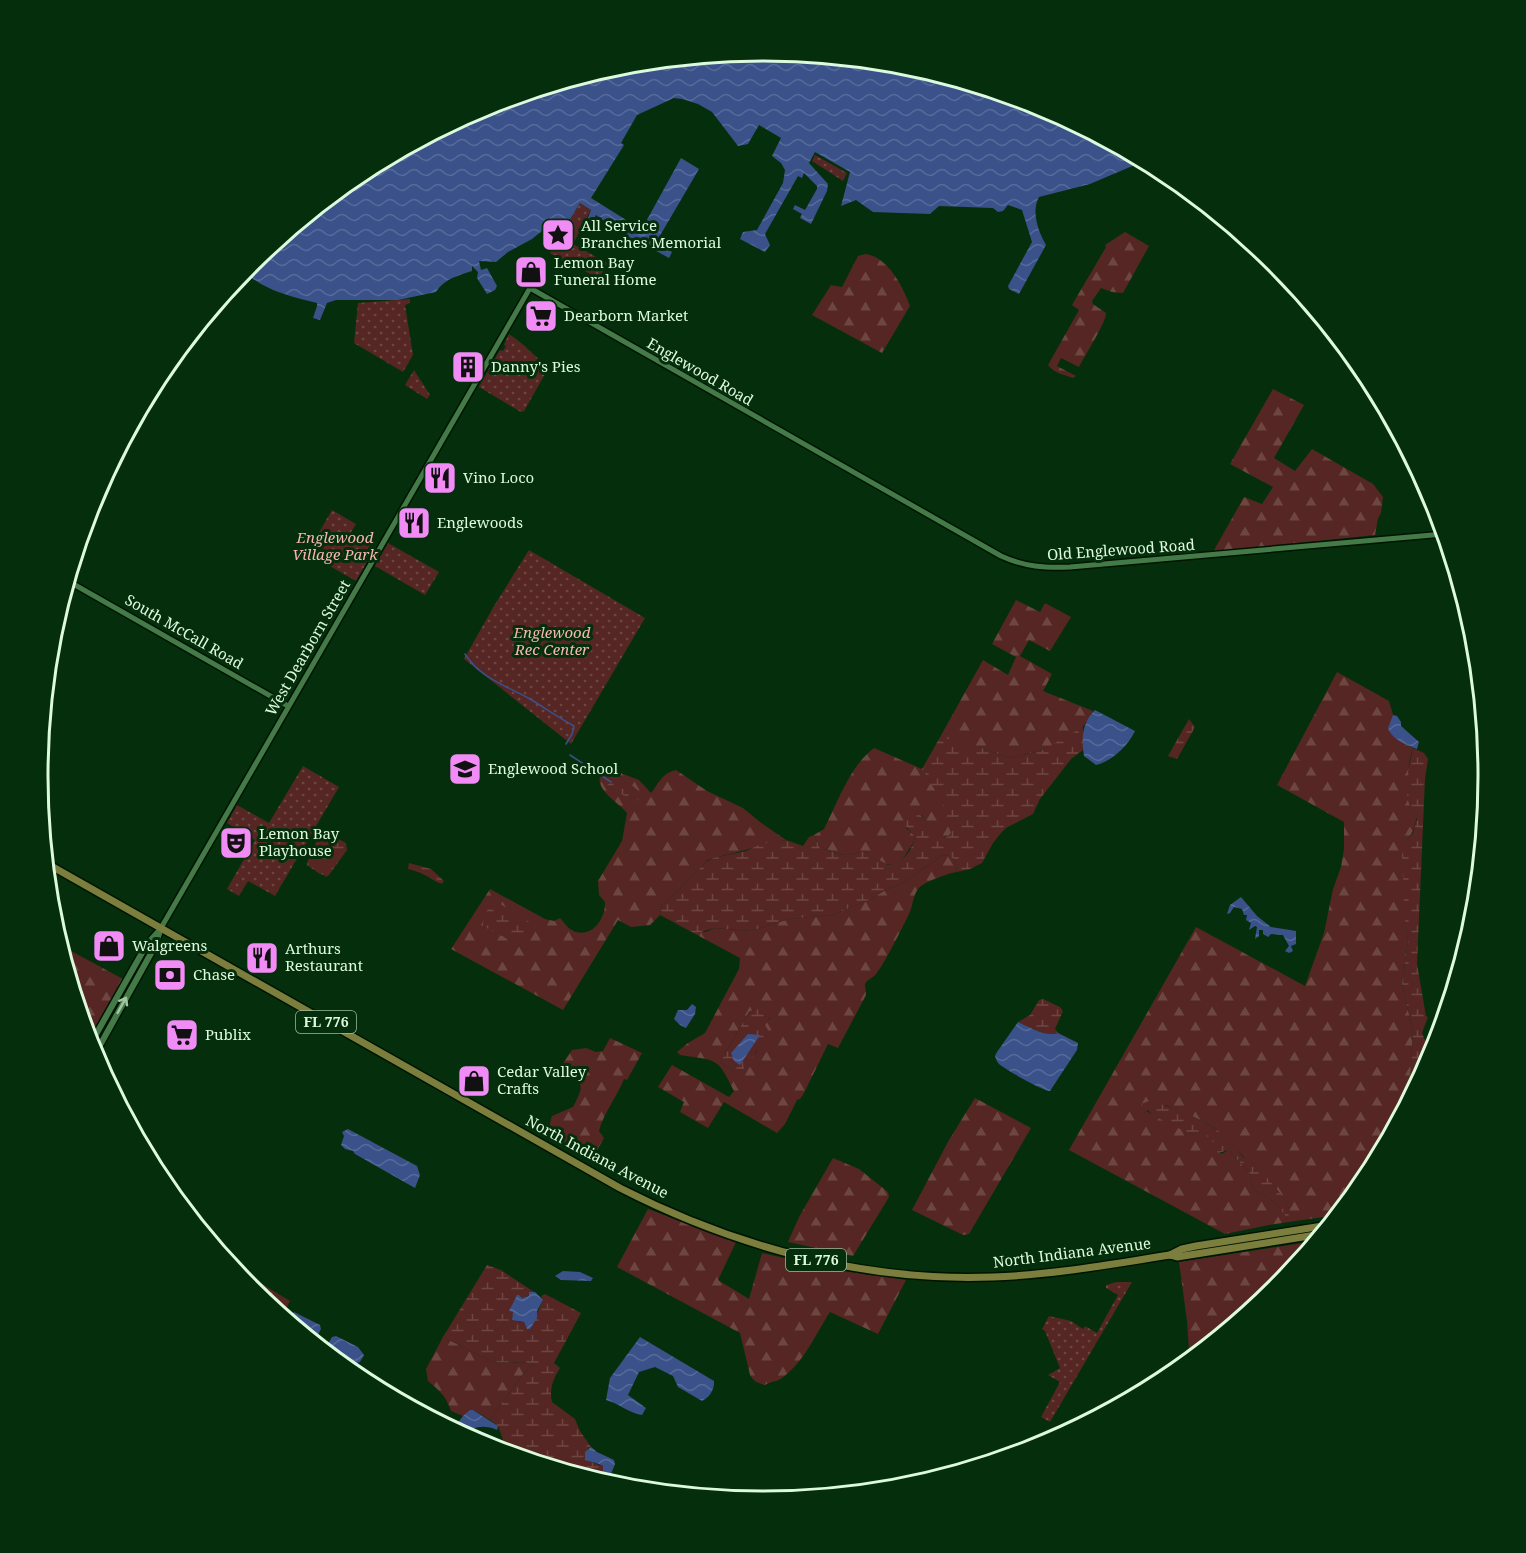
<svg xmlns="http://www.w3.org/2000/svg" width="1526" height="1553" viewBox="0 0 1526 1553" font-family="'Noto Serif',serif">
<defs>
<pattern id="forest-firs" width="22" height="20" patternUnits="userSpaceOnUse" patternTransform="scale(1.5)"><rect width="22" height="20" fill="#552623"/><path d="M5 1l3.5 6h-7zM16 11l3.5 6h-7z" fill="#6d4642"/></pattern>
<pattern id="wetland-marsh" width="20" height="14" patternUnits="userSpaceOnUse" patternTransform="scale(1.5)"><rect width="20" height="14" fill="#552623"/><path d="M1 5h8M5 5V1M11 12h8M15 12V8" fill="none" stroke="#6d4642"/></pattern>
<pattern id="park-dots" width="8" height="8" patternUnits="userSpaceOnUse" patternTransform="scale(1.5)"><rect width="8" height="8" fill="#552623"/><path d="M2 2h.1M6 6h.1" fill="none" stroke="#6d4642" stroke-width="1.8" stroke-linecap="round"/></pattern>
<pattern id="water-waves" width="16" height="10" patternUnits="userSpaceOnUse" patternTransform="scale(1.5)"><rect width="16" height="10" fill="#3a518a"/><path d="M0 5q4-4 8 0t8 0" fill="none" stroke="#566b9a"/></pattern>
</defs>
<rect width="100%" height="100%" fill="#052f0c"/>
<g fill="url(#forest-firs)" fill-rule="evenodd">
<path d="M1125,232l24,14 -26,47 -11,-1 -11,-4 -9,13 1,3 13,9c0,10 -21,42 -27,54l-18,-9 -4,8 19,10 -3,2c-10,-4 -18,-4 -25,-13l31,-55 -7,-5 34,-58 -1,-2z"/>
<path d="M865,254c22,2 38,32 45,52l-28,47 -70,-38 19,-30 11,2 16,-31z"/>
<polygon points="1273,389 1304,405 1274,458 1295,471 1312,449 1373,484 1383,497 1381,513 1378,518 1375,535 1213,552 1244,497 1262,504 1273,487 1230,464"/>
<polygon points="1016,600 1040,612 1045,603 1071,617 1050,651 1029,640 1020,656 1052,674 1043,691 1093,711 1083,727 1060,742 1043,750 1018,756 1010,758 979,747 967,747 956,740 939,739 983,660 1008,675 1016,657 992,644"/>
<path d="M1337,672l52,29 5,17 -6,10 17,16 8,4c-2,7 -5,16 -4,24 2,26 17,46 -3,69l-1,79 3,21 -6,43 11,47 -4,69 -43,80 -29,35 -68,10 -44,9 -156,-84 127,-223 109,59 19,-53 9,-44 8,-22 3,-18v-27l-67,-37zM1166,1105c16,8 36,14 51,25 10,7 17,18 26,26 2,2 5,3 7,5 12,10 33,34 39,47l-3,8c-7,-10 -21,-23 -32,-25l-4,-17 -21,-24 -8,4 -11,-17 -4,-2 -14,-1 -46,-23z"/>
<path d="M874,748l48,21 21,33 5,13 3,18 -3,4c-14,-2 -20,-10 -26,-22l-16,13 9,8c-1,8 -5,11 -9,18 -13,21 -27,6 -42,-3 -8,2 -16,6 -25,3 -7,-2 -10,-6 -18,-4l-7,-15 10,-6c14,-27 25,-62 50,-81z"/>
<path d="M610,769l29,11 12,13c8,-10 11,-20 25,-23l31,21 36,17 17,14 26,18c-25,4 -48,13 -73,18l-5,2 -32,33 -14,12 -2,10 -10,10 -19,2 -13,-7 -55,90 -112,-61 39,-60 55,30 9,2 6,-3c3,3 6,8 10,11 20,13 36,-10 35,-27l-6,-7 -1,-14 24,-40 5,-28c-12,-14 -35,-24 -25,-43z"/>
<path d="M943,855l6,1 6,4 2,12c-8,1 -33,10 -38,16 -6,6 -6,18 -10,26 -6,12 -26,53 -34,61 -4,4 -7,4 -10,9l1,11 -28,53 -10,-4 -24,49 -4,6 -3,1 -12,24 -8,9 -53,-31 -16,26 -28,-16 4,-10 -26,-15 14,-22 57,32 5,-6c-17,-35 -17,-30 -54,-36l-3,-3 11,-9 17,-10 34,-64 1,-11 -41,-22 2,-4h5l8,-4 37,3 38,-12 43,-4 39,-16 16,-10 13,-4zM757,1008l13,10 -1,2 -3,2 -10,31 -9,6 -4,6 -9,8 -4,-5 -8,-4 -1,-3 28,-49z"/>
<polygon points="60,945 123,979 92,1036 86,1032"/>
<path d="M610,1038l32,15 -15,27 -3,-1c-7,18 -20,33 -25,52l5,7 -8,14 -6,6c-20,-10 -48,-15 -38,-42l21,-9c16,-29 5,-22 -13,-39l12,-18 14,-2 10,4 7,-1z"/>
<polygon points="975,1098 1031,1128 969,1234 963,1235 912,1210 949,1140"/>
<polygon points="833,1158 859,1169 888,1192 889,1197 886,1202 853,1256 788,1242 799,1217"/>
<path d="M648,1209l88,33 -18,38 31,19 13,-46 74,17 70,10 -28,54 -48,-22c-15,23 -25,49 -48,66 -5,4 -11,3 -17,7 -7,-2 -11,-3 -15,-10l-10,-42 -123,-66z"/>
<polygon points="1316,1241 1276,1290 1206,1347 1189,1350 1187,1321 1179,1262"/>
<polygon points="246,1274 290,1301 282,1316 250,1289 242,1280"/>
<path d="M443,1337l50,25 41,1 -11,11 -33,46 -17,-10 -10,6 -12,-5c-5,-15 -11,-20 -23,-30l-2,-12z"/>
</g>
<g fill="url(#wetland-marsh)">
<polygon points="1189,719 1195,727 1177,759 1168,756"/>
<path d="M1083,727v23l-12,9 -31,40 -7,15 -27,14 -5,5 -8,10 -11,20 -12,6 -13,3 -2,-12 -6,-4 -6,-1 -43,30 -13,4 -16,10 -39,16 -43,4 -38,12 -37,-3 -13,4 -2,4 -39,-21 2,-10 14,-12 30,-31 7,-4 33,-7 15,-7 25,-4 17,6 6,-9 5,-2 7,15c8,-2 11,3 18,4 9,3 17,-1 25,-3l24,14c15,-1 25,-16 27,-29 -6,-7 -11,-8 -10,-18l9,-6c16,5 13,22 34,25l3,-4c-4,-27 -15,-41 -29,-64l17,-30h17l11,8h12l31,11 33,-8z"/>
<path d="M1413,748l11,5 4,6 -3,20 -8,185 9,52 2,1 -6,16 5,12v21l-18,34 4,-69 -11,-47 6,-43 -3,-21 -3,-65 4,-14 7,-8 4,-14c-17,-22 -9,-47 -4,-71z"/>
<path d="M614,780c14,1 21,6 29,17l-1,2 -7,2 -24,-12 -4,-4z"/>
<path d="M326,833l20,10 1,7 -18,25 -3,2 -2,-2 -4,-1 -13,-9c2,-11 9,-27 19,-32z"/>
<path d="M409,863l22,6 13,12 -2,3c-9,-3 -15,-9 -24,-12 -3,-1 -6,-2 -10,-3z"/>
<path d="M497,902l37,23 -12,22 -39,-21c0,-11 4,-19 14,-24z"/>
<path d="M1043,999l17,8 3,4 -8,18 3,4c-14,4 -28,-6 -40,-11l12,-7 9,-15z"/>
<polygon points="758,1007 769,1013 769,1020 765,1025 768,1030 753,1057 747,1059 743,1071 739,1073 734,1073 730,1068 722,1064 721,1061 749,1012"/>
<path d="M1149,1101c21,5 50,16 68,29 10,6 18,17 25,26 2,2 5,2 8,4 11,10 44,45 41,58l-4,1c-5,-11 -22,-26 -33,-28l-4,-17 -21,-24 -11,3 -8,-16 -18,-3 -10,-4 -28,-14 -13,-12z"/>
<path d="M487,1265l14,5 33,22h-5v4l-8,2v-2l-11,15 4,1 -2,5 8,5h4l3,7h3l13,-29 -2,-4 4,-2 36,19 -27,50 6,5c-7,11 -11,22 -8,34l23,17 5,12 11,16 -3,1 3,14 12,4v5l-15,1 -2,5 -78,-23 -10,-28 -8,-6 33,-46 11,-11 -41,-1 -50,-25z"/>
</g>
<g fill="url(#park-dots)">
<polygon points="815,155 847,173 843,181 812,161"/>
<polygon points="580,203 591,210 573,244 607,263 599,279 574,265 570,266 550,253 555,244 542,231 548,226 569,221"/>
<polygon points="410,299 410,303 405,305 413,355 403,372 354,343 358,303"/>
<path d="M509,334c16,10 25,23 40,33l-25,44 -3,1 -42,-25 21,-37 3,1 3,-5 -2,-1z"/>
<polygon points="414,370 430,395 427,399 405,385"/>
<polygon points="332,510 356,524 350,534 375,548 356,581 307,553"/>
<polygon points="388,543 439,572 425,595 375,566"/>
<polygon points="529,550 645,618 571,744 464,659 494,606"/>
<polygon points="303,766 339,787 275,896 248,881 239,896 227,889 255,840 227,823 237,805 269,823"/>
<polygon points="1116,1282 1132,1282 1050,1422 1041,1417 1060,1382 1048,1375 1060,1368 1045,1331 1042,1329 1049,1316 1071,1321 1083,1329 1085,1326 1097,1333 1118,1295 1106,1288 1106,1285"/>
</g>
<g fill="url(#water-waves)">
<path d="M763,51l142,14 136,41 103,55 -54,23 -51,13c-8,14 -1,34 7,48l-27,49 -10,-5 -1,-3 24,-44 -10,-32 -14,-5 -5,6 -5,1 -5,-4 -54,-2 -9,8 -57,-2 -17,-12 -15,6 9,-34 -35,-20 -6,11 19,21 -1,7 -16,33 -11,-6 2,-4 -9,-5 2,-4 10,5 12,-21v-3l-13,-13 -2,5 -4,-2 -33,58 5,11 -5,7 -25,-13 3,-7 14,-2 26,-47 2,-13 -4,-7 -9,-7 9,-18 -22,-13 -11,19 -10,2 -26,-34 -14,-8 -16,-5 -8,-1 -37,17 -16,28 3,2 -33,53 48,30 4,-1 38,-69 18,11 -41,70v4l14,9 -3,6 -36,-20 -4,1 -33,-24 -3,6 -5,-3 3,-8 -11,-7 -11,18 -21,5 -16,13 -24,13 -12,10 -17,-1 2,9 6,-2 10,18 -2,4 -8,4 -10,-16 1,-6 -6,-6v5c-15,5 -28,8 -36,21l-38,8h-62l-9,3 -7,17 -7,-2 4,-12v-3c-25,-6 -55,-13 -73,-32l6,-8 110,-90 126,-67 136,-41z"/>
<path d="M1095,710l40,21c-7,15 -23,30 -39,34l-12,-9c-3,-17 -2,-34 11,-46z"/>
<path d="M1393,715l4,1 4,6v4l18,16 -2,7c-10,-4 -25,-9 -29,-21z"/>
<polygon points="1241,897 1257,916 1271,927 1296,931 1296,944 1291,946 1293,951 1289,953 1285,951 1289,946 1283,935 1271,934 1268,937 1263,934 1263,930 1259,930 1259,936 1255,939 1257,927 1255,926 1249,930 1251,923 1246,920 1247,915 1244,915 1242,909 1234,907 1230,913 1227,914 1230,905"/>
<polygon points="692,1004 696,1007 695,1014 686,1028 680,1025 674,1019 678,1010 687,1010"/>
<path d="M1018,1022c12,5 26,15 40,11l20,10 -1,7 -27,41c-7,0 -44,-21 -51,-27 -2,-2 -3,-5 -4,-8l2,-4z"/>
<polygon points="748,1034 760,1035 740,1065 734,1061 731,1053"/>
<polygon points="348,1129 417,1166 420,1175 415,1188 355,1154 353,1151 345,1149 341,1145 344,1136 342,1132"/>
<polygon points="563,1271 580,1272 593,1278 591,1281 561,1280 555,1276"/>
<polygon points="529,1292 535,1292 543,1300 537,1311 537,1318 530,1329 527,1329 524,1322 512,1320 513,1312 509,1311 517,1295 519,1295 522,1298 529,1296"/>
<polygon points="294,1312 320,1325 321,1329 314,1342 288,1321"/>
<polygon points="336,1336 358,1347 364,1355 360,1362 354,1364 328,1353 327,1346 332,1337"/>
<path d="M640,1337l74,44c1,8 -5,17 -12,20l-24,-14 -5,-11 -18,-9 -16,5 -11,23 18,13 -4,7c-13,-2 -24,-12 -36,-15l4,-22z"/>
<path d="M470,1410h3l25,16 -1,4c-11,-5 -25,-5 -33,6l-11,-7 10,-13z"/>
<polygon points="591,1447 597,1452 614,1460 615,1464 607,1484 586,1477 589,1470 603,1471 603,1466 599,1464 585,1460 585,1452"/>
</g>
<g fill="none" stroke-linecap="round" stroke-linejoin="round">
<g stroke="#3a518a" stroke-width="1.5">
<path d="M465,654c15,24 42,32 65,45 15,9 29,19 44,27l-2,8 -6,10"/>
<polyline points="570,755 611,782"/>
</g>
<g stroke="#001501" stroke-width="8">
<g id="tertiary">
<polyline points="68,581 288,706"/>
<path d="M161,928l369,-640 471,268c24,11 44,12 69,11l374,-33"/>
</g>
</g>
<g stroke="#001501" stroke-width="9">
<g id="secondary">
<polyline points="90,1045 147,944 159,931"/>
<polyline points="94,1056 154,948 161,928"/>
</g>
</g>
<g stroke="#001501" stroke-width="10">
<g id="primary">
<path d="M46,863l574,325c115,59 244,94 373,89 59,-2 119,-13 177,-22l7,2 145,-23"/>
<polyline points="1170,1255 1182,1249 1196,1246 1329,1225"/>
</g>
</g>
<use href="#tertiary" stroke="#447948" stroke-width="5"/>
<use href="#secondary" stroke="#447948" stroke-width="6"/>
<use href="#primary" stroke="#7c7e3d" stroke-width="7"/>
</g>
<defs><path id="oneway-shaft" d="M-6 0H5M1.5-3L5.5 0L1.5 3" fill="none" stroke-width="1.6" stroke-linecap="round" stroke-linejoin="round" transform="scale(1.5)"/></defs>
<use stroke="#a0c6a2" href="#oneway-shaft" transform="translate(122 1005) rotate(-61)"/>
<defs>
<g id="sight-square" transform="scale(1.725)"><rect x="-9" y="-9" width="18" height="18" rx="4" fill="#f18bf5" stroke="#052f0c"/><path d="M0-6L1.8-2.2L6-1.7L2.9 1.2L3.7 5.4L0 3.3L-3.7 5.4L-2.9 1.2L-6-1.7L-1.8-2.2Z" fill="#111"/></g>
<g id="shop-square" transform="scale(1.725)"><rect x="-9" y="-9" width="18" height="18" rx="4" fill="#f18bf5" stroke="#052f0c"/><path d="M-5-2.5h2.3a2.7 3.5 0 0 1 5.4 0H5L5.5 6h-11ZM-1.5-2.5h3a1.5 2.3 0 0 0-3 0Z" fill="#111"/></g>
<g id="supermarket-square" transform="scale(1.725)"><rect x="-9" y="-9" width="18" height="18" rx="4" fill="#f18bf5" stroke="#052f0c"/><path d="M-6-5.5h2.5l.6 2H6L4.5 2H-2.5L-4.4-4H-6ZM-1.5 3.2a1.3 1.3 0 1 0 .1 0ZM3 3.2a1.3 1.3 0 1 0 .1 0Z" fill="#111"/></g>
<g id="building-square" transform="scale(1.725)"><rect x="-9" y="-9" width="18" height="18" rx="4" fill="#f18bf5" stroke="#052f0c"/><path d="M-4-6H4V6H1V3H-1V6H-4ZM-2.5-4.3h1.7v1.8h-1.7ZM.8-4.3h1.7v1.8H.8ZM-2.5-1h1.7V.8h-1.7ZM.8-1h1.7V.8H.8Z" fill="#111"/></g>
<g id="restaurant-square" transform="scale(1.725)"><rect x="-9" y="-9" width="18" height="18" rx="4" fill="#f18bf5" stroke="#052f0c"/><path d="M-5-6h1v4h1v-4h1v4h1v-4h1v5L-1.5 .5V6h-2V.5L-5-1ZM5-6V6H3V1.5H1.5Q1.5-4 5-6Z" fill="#111"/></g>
<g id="school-square" transform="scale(1.725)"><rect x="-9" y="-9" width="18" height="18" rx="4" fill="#f18bf5" stroke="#052f0c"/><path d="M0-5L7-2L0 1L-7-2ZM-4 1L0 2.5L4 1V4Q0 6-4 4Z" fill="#111"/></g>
<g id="theatre-square" transform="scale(1.725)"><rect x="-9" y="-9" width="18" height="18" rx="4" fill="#f18bf5" stroke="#052f0c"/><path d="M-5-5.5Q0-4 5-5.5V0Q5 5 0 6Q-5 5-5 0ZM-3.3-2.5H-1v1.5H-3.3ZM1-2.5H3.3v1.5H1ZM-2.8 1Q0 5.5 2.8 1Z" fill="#111"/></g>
<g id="bank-square" transform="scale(1.725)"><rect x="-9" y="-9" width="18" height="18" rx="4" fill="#f18bf5" stroke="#052f0c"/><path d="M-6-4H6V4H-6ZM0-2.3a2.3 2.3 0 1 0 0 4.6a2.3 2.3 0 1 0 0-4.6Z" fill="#111"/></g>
</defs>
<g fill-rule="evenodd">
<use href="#sight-square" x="558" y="235"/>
<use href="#shop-square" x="531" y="272"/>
<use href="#supermarket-square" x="541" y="316"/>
<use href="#building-square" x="468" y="367"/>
<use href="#restaurant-square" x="440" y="478"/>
<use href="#restaurant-square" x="414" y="523"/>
<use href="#school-square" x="465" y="769"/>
<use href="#theatre-square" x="236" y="843"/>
<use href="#shop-square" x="109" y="946"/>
<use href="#restaurant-square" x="262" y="958"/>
<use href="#bank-square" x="170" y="975"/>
<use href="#supermarket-square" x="182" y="1035"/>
<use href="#shop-square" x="474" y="1081"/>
</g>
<g text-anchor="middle" stroke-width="6" stroke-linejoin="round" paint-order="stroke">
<g fill="#052f0c" stroke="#9dbd9f" stroke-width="1.5">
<rect x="296" y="1011" width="60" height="22" rx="4.5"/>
<rect x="786" y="1249" width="60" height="22" rx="4.5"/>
</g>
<g font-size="14" font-weight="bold" fill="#defade">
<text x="326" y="1027">FL 776</text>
<text x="816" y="1265">FL 776</text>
</g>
<g font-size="15" fill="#defade" stroke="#052f0c" text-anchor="start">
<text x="581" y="231">All Service<tspan x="581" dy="17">Branches Memorial</tspan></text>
<text x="554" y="268">Lemon Bay<tspan x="554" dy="17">Funeral Home</tspan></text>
<text x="564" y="321">Dearborn Market</text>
<text x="491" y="372">Danny's Pies</text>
<text x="463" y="483">Vino Loco</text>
<text x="437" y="528">Englewoods</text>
<text x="488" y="774">Englewood School</text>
<text x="259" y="839">Lemon Bay<tspan x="259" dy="17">Playhouse</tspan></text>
<text x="132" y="951">Walgreens</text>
<text x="285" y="954">Arthurs<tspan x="285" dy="17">Restaurant</tspan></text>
<text x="193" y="980">Chase</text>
<text x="205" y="1040">Publix</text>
<text x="497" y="1077">Cedar Valley<tspan x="497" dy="17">Crafts</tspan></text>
</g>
<g font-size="15" fill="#defade" stroke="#052f0c">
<text transform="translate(700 372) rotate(30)" y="5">Englewood Road</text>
<text transform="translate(1121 550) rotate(-4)" y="5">Old Englewood Road</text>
<text transform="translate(184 632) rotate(30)" y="5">South McCall Road</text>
<text transform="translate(308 648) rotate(-60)" y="5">West Dearborn Street</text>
<text transform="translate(597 1157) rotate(28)" y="5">North Indiana Avenue</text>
<text transform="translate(1072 1253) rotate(-7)" y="5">North Indiana Avenue</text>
</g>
<g font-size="15" font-style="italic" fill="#f8b7b0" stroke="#052f0c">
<text x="335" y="543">Englewood<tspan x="335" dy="17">Village Park</tspan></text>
<text x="552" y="638">Englewood<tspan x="552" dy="17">Rec Center</tspan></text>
</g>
</g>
<path d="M0 0H1526V1553H0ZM48 776a715 715 0 1 1 1430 0a715 715 0 1 1-1430 0Z" fill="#052f0c" fill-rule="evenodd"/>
<path fill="none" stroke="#defade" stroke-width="3" d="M48 776a715 715 0 1 1 1430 0a715 715 0 1 1-1430 0Z"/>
</svg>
